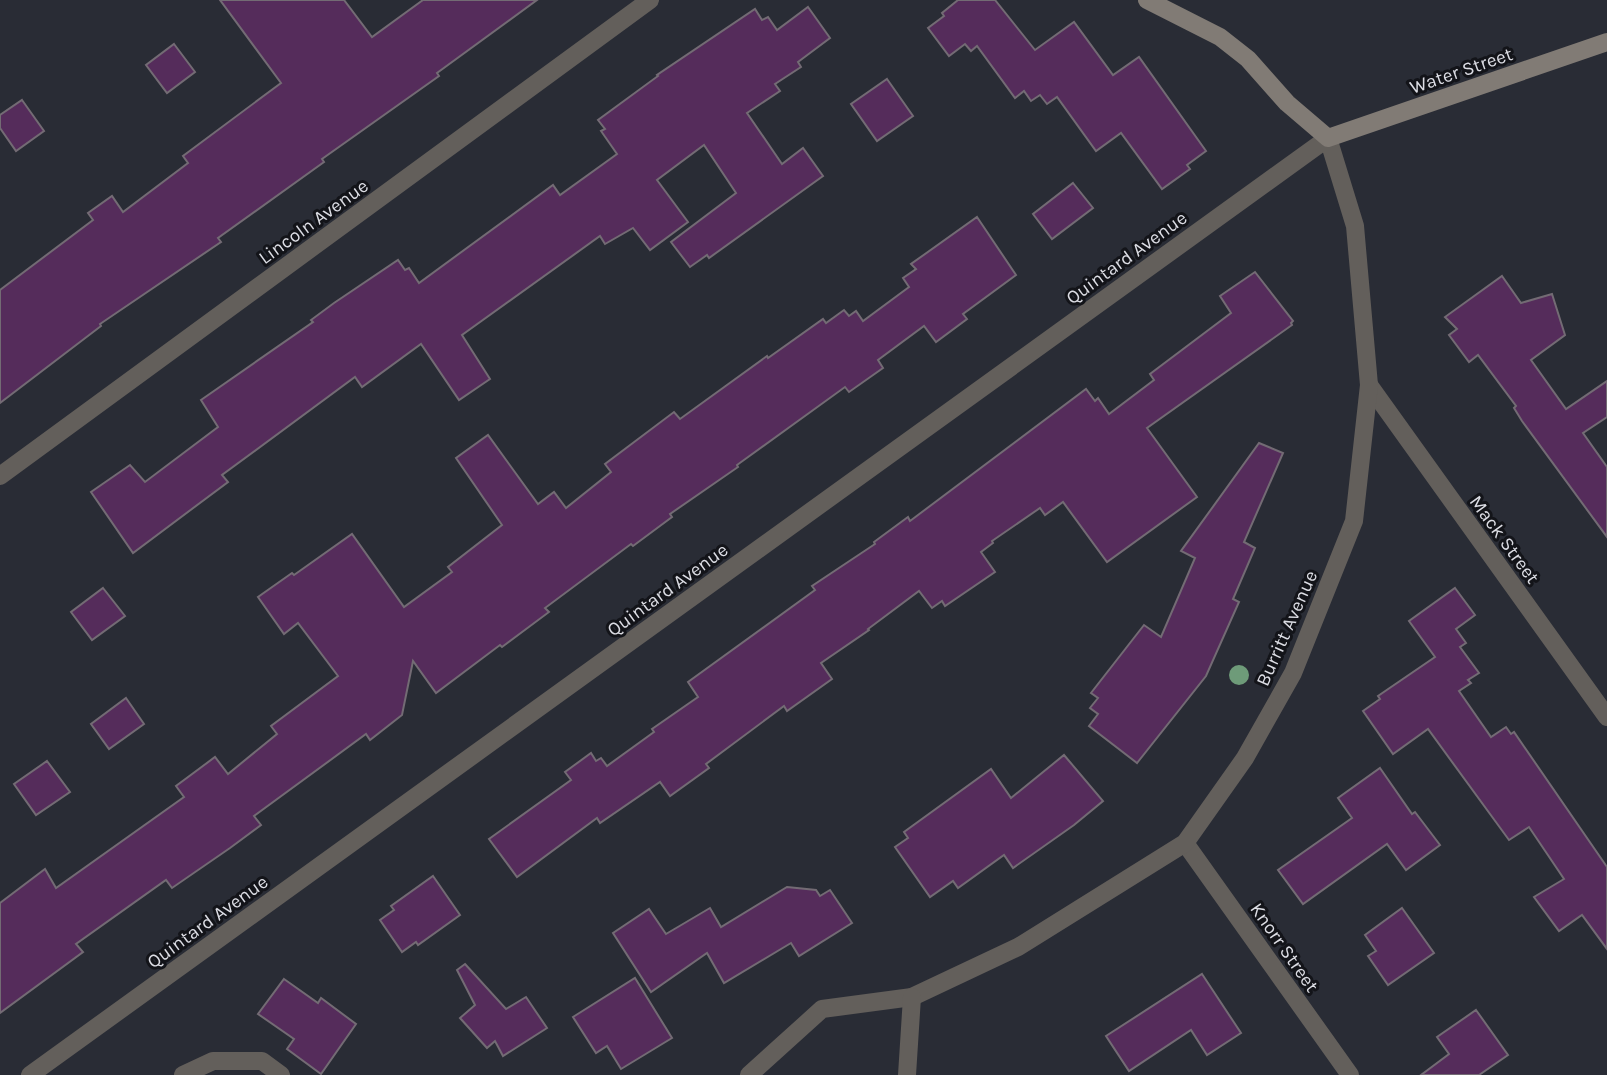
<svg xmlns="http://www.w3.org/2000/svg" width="1607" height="1075" viewBox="0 0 1607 1075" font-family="Karla,sans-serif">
<rect width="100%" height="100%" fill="#292c35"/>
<g fill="#552c5b" stroke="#736b74" stroke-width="2">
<polygon points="220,0 344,0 372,37 423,0 537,0 437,73 439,76 322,159 324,162 218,238 221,242 100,324 101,326 0,403 0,290 93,220 88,213 112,196 123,212 188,163 183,156 281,83"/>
<polygon points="958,0 995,0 1035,50 1074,22 1113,75 1139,57 1206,151 1187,165 1190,169 1162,189 1121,133 1096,151 1057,97 1047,104 1040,95 1031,101 1024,91 1015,98 977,46 971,51 965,44 949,56 928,28 944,16 942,13"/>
<polygon points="808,7 830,38 798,62 801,67 775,84 780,91 747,113 782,164 803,148 823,176 709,258 707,255 690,267 671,242 736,193 704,145 657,180 688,222 650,250 633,228 605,244 600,236 462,335 490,379 459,400 421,344 362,387 355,377 222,475 228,482 133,553 91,492 130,465 145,482 218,427 201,400 313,322 311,320 334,303 398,260 405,270 409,268 419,283 553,185 560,195 617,154 601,131 605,129 598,120 658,76 657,75 755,9 762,20 768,17 777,30"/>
<polygon points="174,44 195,72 167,93 146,65"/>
<polygon points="887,79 913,116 877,141 851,104"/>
<polygon points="22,100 44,131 16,151 0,128 0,115"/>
<polygon points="1073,183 1093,208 1052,239 1033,214"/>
<polygon points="977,217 1016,275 963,314 967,319 936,342 924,326 878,360 883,368 849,392 845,387 737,465 738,467 670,514 672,517 633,546 631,544 545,608 549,612 502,647 500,645 436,693 413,661 402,715 370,740 366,734 254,816 261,825 230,848 172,888 166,880 76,944 83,952 0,1013 0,903 45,869 56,888 184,797 176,786 215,757 228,774 277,734 271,726 338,676 298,623 284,634 258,597 292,573 294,575 352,534 404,607 452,572 448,567 502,525 456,458 488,435 538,504 554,492 566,508 611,472 605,464 674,412 680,419 767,356 768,358 823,319 826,323 844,310 849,316 856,311 863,321 909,287 903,278 916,269 911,264"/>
<polygon points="1255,272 1293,321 1291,323 1292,325 1147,428 1197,497 1107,562 1063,502 1045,515 1040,508 992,541 993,543 981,552 995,572 945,606 942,601 932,608 919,591 868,629 869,630 821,663 832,679 787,711 784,706 706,764 709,768 670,796 660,782 600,823 597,818 517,877 489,839 571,780 565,772 591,753 596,761 601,758 607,766 654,732 652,729 698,697 688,682 815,590 812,586 875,544 874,542 908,517 910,521 1086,389 1095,401 1098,398 1109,414 1154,380 1150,374 1231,313 1220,296"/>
<polygon points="1502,276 1521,303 1552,294 1565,335 1531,360 1566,409 1607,381 1607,417 1583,433 1607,467 1607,537 1522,421 1514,408 1516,406 1478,355 1469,362 1449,335 1457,329 1445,317"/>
<polygon points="1259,443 1283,453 1244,542 1255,548 1233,599 1239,602 1206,676 1137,763 1089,726 1098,714 1090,708 1098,698 1091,693 1144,625 1161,637 1195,558 1181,551"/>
<polygon points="103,588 125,616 92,640 71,612"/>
<polygon points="1455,588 1475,615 1456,629 1466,643 1460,647 1479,673 1468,680 1471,683 1459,691 1491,737 1506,727 1511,734 1514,732 1607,867 1607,949 1582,915 1559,931 1534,897 1564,879 1529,827 1509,840 1428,729 1393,754 1363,711 1380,699 1378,696 1435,657 1409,621"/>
<polygon points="126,698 144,724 109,749 91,724"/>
<polygon points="1064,755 1103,801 1074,825 1013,868 1004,855 958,888 953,881 930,897 895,847 908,838 904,832 991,769 1011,798"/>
<polygon points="47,761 70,792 36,815 14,784"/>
<polygon points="1380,768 1412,814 1415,812 1440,845 1406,870 1387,844 1303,904 1278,870 1352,818 1338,798"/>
<polygon points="433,876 460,915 418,945 416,942 402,952 380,920 394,910 391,906"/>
<polygon points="787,887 816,890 820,896 830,890 852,923 799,956 791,943 724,983 707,953 651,992 613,933 649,909 666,934 710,908 721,927"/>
<polygon points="1402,908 1434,953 1388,985 1368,956 1376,951 1365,935"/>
<polygon points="465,964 506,1009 526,997 547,1028 503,1056 495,1041 487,1048 460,1018 475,1005 457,970"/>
<polygon points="1202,974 1241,1033 1207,1055 1191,1030 1129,1071 1106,1036"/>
<polygon points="635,978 672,1038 621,1069 607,1046 596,1053 573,1017"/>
<polygon points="284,979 318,1003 321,998 356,1024 321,1074 287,1049 294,1039 258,1014"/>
<polygon points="1476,1010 1508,1055 1479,1075 1421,1075 1449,1054 1437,1037"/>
</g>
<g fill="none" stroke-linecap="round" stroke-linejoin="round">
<g stroke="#635f5b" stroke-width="18">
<polyline points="1369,385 1607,717"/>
<polyline points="0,476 650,0"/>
<polyline points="1185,843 1350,1075"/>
<polyline points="30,1075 1328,138 1355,226 1369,385 1354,521 1293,673 1245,758 1185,843 1018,947 912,997 822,1009 749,1075"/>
<polyline points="183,1075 213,1061 262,1061 281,1075"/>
<polyline points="907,1075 912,997"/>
</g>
<polyline stroke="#817b75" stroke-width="18" points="1147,0 1220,37 1248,59 1287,103 1328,138 1607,42"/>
</g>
<circle fill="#6e9b79" cx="1239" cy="675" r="10"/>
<g text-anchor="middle" stroke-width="6" stroke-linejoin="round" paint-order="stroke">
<g font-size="19" fill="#dcdde4" stroke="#131419">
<text transform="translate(1461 70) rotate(-19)" y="7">Water Street</text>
<text transform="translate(313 221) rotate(-36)" y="7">Lincoln Avenue</text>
<text transform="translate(1126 257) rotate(-36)" y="7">Quintard Avenue</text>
<text transform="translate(1505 539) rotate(54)" y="7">Mack Street</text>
<text transform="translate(667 589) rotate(-36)" y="7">Quintard Avenue</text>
<text transform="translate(1286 628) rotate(-66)" y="7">Burritt Avenue</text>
<text transform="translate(207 921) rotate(-36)" y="7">Quintard Avenue</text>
<text transform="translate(1285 947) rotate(55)" y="7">Knorr Street</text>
</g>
</g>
</svg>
